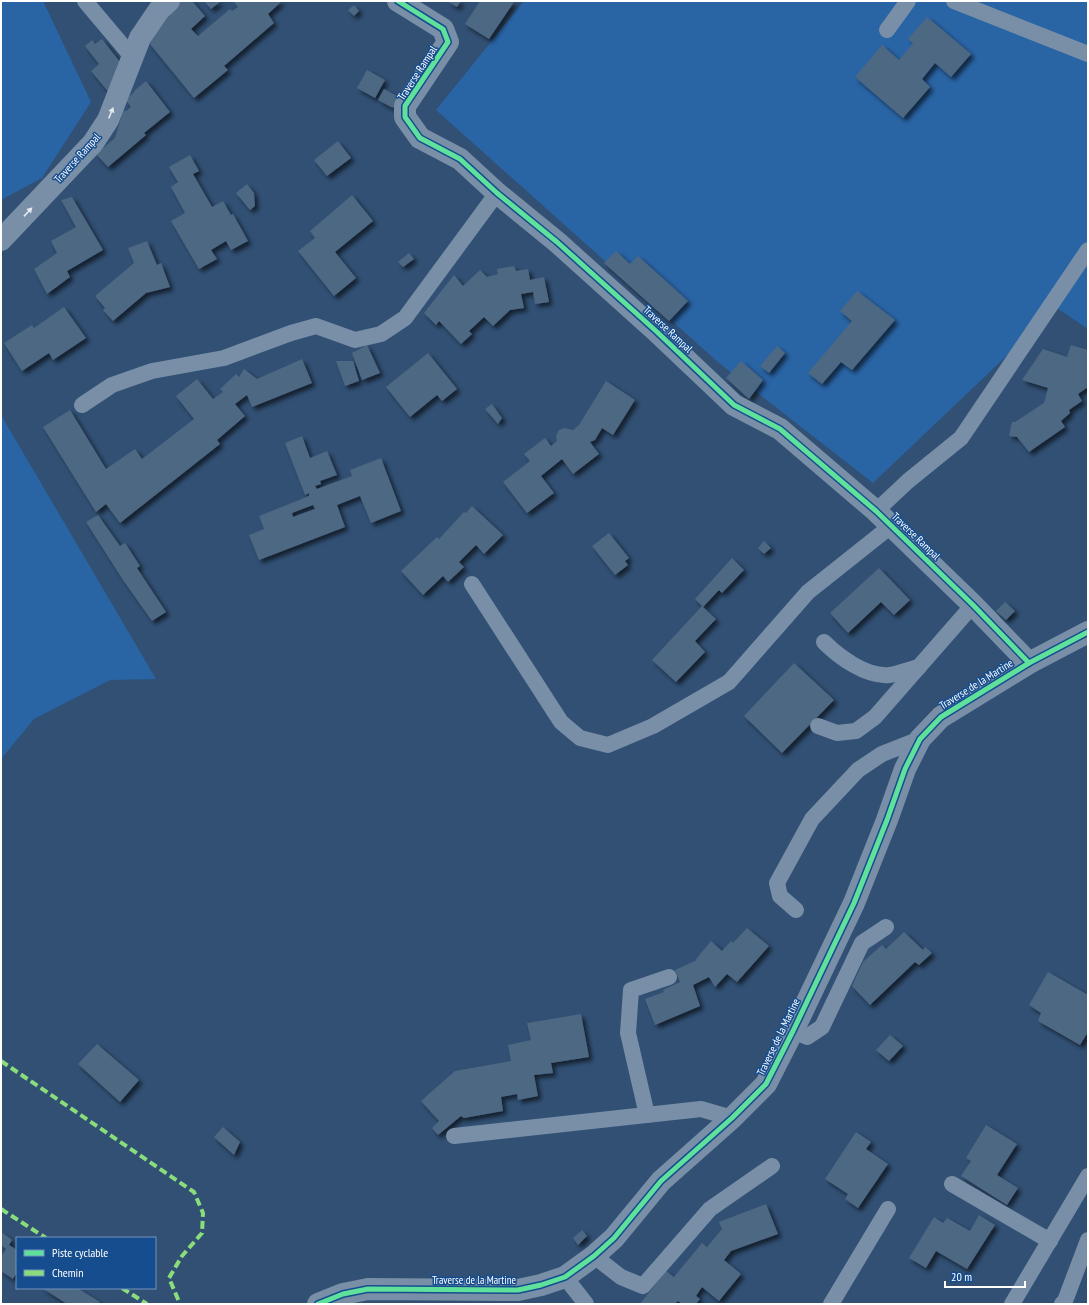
<svg xmlns="http://www.w3.org/2000/svg" width="1089" height="1305" viewBox="0 0 1089 1305" font-family="'PT Sans Narrow',sans-serif">
<defs>
<filter id="shadow"><feDropShadow dx="3.5" dy="3.5" stdDeviation="2" flood-color="#0009"/></filter>
</defs>
<rect width="100%" height="100%" fill="#315074"/>
<g fill="#2964a5">
<polygon points="1,1 43,1 91,102 42,178 1,200"/>
<polygon points="524,1 1088,1 1088,329 1057,308 873,483 719,363 436,110"/>
<polygon points="1,415 156,679 110,680 34,719 1,759"/>
</g>
<g fill="#4e6783" fill-rule="evenodd" filter="url(#shadow)">
<polygon points="178,1 192,1 205,16 191,29 198,36 230,9 232,11 238,7 233,1 282,1 268,14 274,23 224,66 228,70 194,98 150,44 167,9"/>
<polygon points="204,1 221,1 211,9"/>
<polygon points="447,1 461,1 457,7"/>
<polygon points="480,1 514,2 489,39 465,24"/>
<polygon points="354,5 359,11 354,16 348,10"/>
<polygon points="927,17 971,54 951,77 935,63 922,79 930,87 903,118 855,77 882,45 899,60 913,43 908,39"/>
<polygon points="102,39 123,66 111,95 91,71 99,64 85,46 92,40 95,44"/>
<polygon points="367,70 385,80 375,98 357,88"/>
<polygon points="146,81 170,112 144,133 146,135 108,167 96,154 115,138 123,111 126,111 131,107 126,100 135,91 134,91"/>
<polygon points="384,89 399,97 393,108 378,100"/>
<polygon points="338,141 351,158 327,176 314,160"/>
<polygon points="190,155 199,171 193,174 212,207 223,201 231,215 233,214 248,241 231,250 226,241 211,250 217,259 199,269 171,221 185,213 171,187 178,182 169,167"/>
<polygon points="247,184 254,193 255,206 250,210 236,193"/>
<polygon points="352,195 373,221 335,252 356,278 334,296 298,251 315,238 310,231"/>
<polygon points="72,197 103,250 67,271 70,277 47,294 34,269 57,253 51,241 76,227 61,200"/>
<polygon points="147,241 157,265 161,263 170,287 146,293 113,321 103,310 105,308 95,296 134,263 128,248"/>
<polygon points="616,251 630,264 638,256 688,301 669,321 604,263"/>
<polygon points="409,253 414,259 403,267 398,262"/>
<polygon points="514,266 516,271 528,269 530,280 544,277 549,302 535,304 533,292 521,294 524,308 510,310 493,326 484,317 469,331 472,334 461,344 439,321 436,325 424,313 454,275 463,286 480,270 487,277 498,274 497,269"/>
<polygon points="857,291 895,320 852,370 841,362 822,384 808,373 852,321 840,311"/>
<polygon points="64,307 86,338 53,360 49,353 22,371 4,343 32,325 34,328"/>
<polygon points="367,345 380,373 362,380 352,353"/>
<polygon points="1071,345 1088,350 1088,387 1078,394 1082,401 1069,410 1070,413 1061,421 1065,427 1029,452 1017,437 1009,436 1012,422 1015,422 1044,403 1048,388 1022,380 1043,349 1067,357"/>
<polygon points="777,346 785,353 769,373 760,366"/>
<polygon points="428,353 457,389 442,401 437,395 410,417 386,387"/>
<polygon points="302,359 312,383 252,407 247,395 235,404 245,416 217,440 220,444 120,523 106,504 96,512 43,427 70,410 106,469 135,449 142,459 194,419 176,396 197,379 213,399 223,392 220,389 236,374 239,377 244,369 257,379"/>
<polygon points="336,361 353,361 359,381 345,386"/>
<polygon points="741,361 763,380 749,399 726,378"/>
<polygon points="606,381 635,400 613,435 602,428 595,440 590,442 599,454 573,474 562,459 541,476 554,493 527,513 503,482 530,461 524,454 545,438 551,446 557,441 556,436 559,430 564,428 573,430 579,425"/>
<polygon points="492,404 502,418 498,424 485,409"/>
<path d="M302,436l8,22 17,-7 10,24 -17,6 1,3 -6,2 2,3 35,-13 -2,-6 31,-12 20,53 -30,12 -11,-27 -23,9 8,22 -86,33 -10,-25 15,-6 -5,-13 50,-20v-3l-4,2 -20,-52zM313,505l2,4 -22,8 -1,-4z"/>
<polygon points="472,506 503,535 484,554 476,545 459,562 464,567 448,582 443,576 423,595 401,571 437,537 439,539 464,512 466,513"/>
<polygon points="98,515 120,546 125,543 140,566 137,568 166,612 152,621 123,580 86,522"/>
<polygon points="609,533 629,558 625,561 628,565 615,575 592,546"/>
<polygon points="764,541 771,548 764,554 758,548"/>
<polygon points="732,558 744,570 722,593 719,590 703,607 716,619 695,641 705,652 676,682 652,660 702,606 695,599"/>
<polygon points="879,568 910,600 894,615 881,602 848,633 830,613"/>
<polygon points="1005,602 1015,611 1006,620 996,611"/>
<polygon points="794,663 834,700 782,753 744,716"/>
<polygon points="747,928 769,946 737,982 727,974 715,987 709,977 693,985 700,1006 655,1025 645,999 664,992 663,990 680,982 675,970 697,960 696,959 711,941 722,951 731,941 733,943"/>
<polygon points="904,932 923,950 925,947 932,953 919,965 915,962 870,1005 852,986 863,962 882,945 886,949"/>
<polygon points="1048,972 1088,995 1088,1032 1080,1045 1038,1021 1041,1013 1029,1005"/>
<polygon points="581,1014 589,1057 551,1063 553,1073 534,1075 538,1096 518,1100 517,1094 501,1097 503,1111 464,1118 461,1116 438,1135 432,1128 439,1121 421,1101 455,1071 511,1061 508,1045 531,1040 527,1023"/>
<polygon points="890,1035 903,1046 889,1061 876,1050"/>
<polygon points="97,1044 139,1080 120,1102 78,1064"/>
<polygon points="986,1125 1017,1144 997,1175 1018,1188 1007,1205 961,1176 971,1161 966,1158"/>
<polygon points="223,1127 240,1142 234,1155 214,1137"/>
<polygon points="856,1132 871,1142 866,1149 888,1164 858,1208 845,1199 848,1194 825,1179"/>
<polygon points="766,1204 778,1234 731,1251 724,1260 741,1274 719,1301 702,1287 696,1296 700,1299 696,1304 682,1304 678,1301 675,1304 640,1304 666,1271 674,1277 702,1243 707,1247 722,1229 719,1222"/>
<polygon points="979,1215 995,1225 967,1269 936,1251 926,1268 909,1258 934,1217 943,1223 947,1218 970,1231"/>
<polygon points="582,1230 587,1236 578,1245 573,1238"/>
<polygon points="1,1232 12,1240 9,1245 17,1250 17,1272 13,1279 1,1271 1,1257 6,1249 1,1245"/>
<polygon points="42,1288 77,1288 100,1302 99,1304 67,1304"/>
</g>
<g fill="none" stroke-linecap="round" stroke-linejoin="round">
<g stroke="#788fa7" stroke-width="16">
<polyline points="85,1 133,58"/>
<polyline points="954,1 1088,54"/>
<polyline points="887,30 908,1"/>
<polyline points="82,405 112,385 152,371 224,358 291,333 316,326 355,340 381,334 405,318 497,193"/>
<polyline points="876,511 908,481 961,438 1088,250"/>
<polyline points="472,584 561,722 580,738 608,745 653,726 729,682 808,592 891,526"/>
<path d="M824,642c15,15 42,35 65,33 9,-1 20,-6 30,-8"/>
<polyline points="818,726 837,733 856,731 875,717 973,605"/>
<polyline points="796,910 780,896 777,883 812,819 858,770 882,754 920,739"/>
<polyline points="793,1031 807,1037 822,1027 862,943 886,927"/>
<polyline points="647,1115 628,1033 631,990 669,977"/>
<polyline points="454,1136 701,1109 732,1118"/>
<polyline points="952,1184 1050,1241"/>
<polyline points="594,1256 621,1277 643,1286 710,1209 772,1166"/>
<polyline points="565,1277 586,1304"/>
<polyline points="831,1304 888,1209"/>
<polyline points="1012,1304 1088,1176"/>
<polyline points="1062,1304 1065,1301 1088,1240"/>
</g>
<g stroke="#788fa7" stroke-width="22">
<polyline points="398,1 443,29 448,42 405,106 405,117 420,138 460,159 497,193 557,242 656,331 734,405 780,429 876,511 973,605 1029,663"/>
<polyline points="1,240 93,143 108,120 140,38 159,10 169,1"/>
<polyline points="318,1304 343,1294 368,1289 518,1290 541,1285 565,1277 594,1256 614,1238 661,1181 732,1118 766,1084 793,1031 854,903 887,820 905,769 920,739 941,717 1029,663 1088,632"/>
</g>
<g stroke="#8add7b" stroke-width="4" stroke-dasharray="8 4" stroke-linecap="butt">
<polyline points="1,1061 194,1192 203,1213 202,1233 182,1256 169,1278 180,1304"/>
<polyline points="1,1209 46,1238"/>
<polyline points="122,1288 147,1304"/>
</g>
<g stroke="#164d8f" stroke-width="8">
<g id="cycleway">
<polyline points="398,1 443,29 448,42 405,106 405,117 420,138 460,159 497,193 557,242 656,331 734,405 780,429 876,511 973,605 1029,663"/>
<polyline points="318,1304 343,1294 368,1289 518,1290 541,1285 565,1277 594,1256 614,1238 661,1181 732,1118 766,1084 793,1031 854,903 887,820 905,769 920,739 941,717 1029,663 1088,632"/>
</g>
</g>
<use href="#cycleway" stroke="#60e19b" stroke-width="5"/>
</g>
<defs><path id="oneway-solid" d="M-6-.8H1V-3.2L6.5 0L1 3.2V.8H-6Z"/></defs>
<g fill="#e4e9ed">
<use href="#oneway-solid" transform="translate(111 113) rotate(-68)"/>
<use href="#oneway-solid" transform="translate(28 212) rotate(-47)"/>
</g>
<g text-anchor="middle" stroke-width="3" stroke-linejoin="round" paint-order="stroke">
<g font-size="11" fill="#fff" stroke="#164d8f">
<text transform="translate(417 73) rotate(-57)" y="4">Traverse Rampal</text>
<text transform="translate(77 158) rotate(-48)" y="4">Traverse Rampal</text>
<text transform="translate(668 329) rotate(43)" y="4">Traverse Rampal</text>
<text transform="translate(916 536) rotate(44)" y="4">Traverse Rampal</text>
<text transform="translate(976 684) rotate(-32)" y="4">Traverse de la Martine</text>
<text transform="translate(778 1037) rotate(-64)" y="4">Traverse de la Martine</text>
<text x="474" y="1284">Traverse de la Martine</text>
</g>
</g>
<rect width="1089" height="1305" fill="none" stroke="#ffffff" stroke-width="4"/>
<rect x="16" y="1237" width="140" height="52" fill="#164d8f" stroke="#7394bc"/>
<rect x="24" y="1250" width="20" height="6" fill="#60e19b" stroke="#7394bc"/>
<text x="52" y="1257" font-size="12" fill="#ffffff">Piste cyclable</text>
<rect x="24" y="1270" width="20" height="6" fill="#8add7b" stroke="#7394bc"/>
<text x="52" y="1277" font-size="12" fill="#ffffff">Chemin</text>
<path d="M945 1281v6h80v-6" fill="none" stroke="#ffffff" stroke-width="2"/>
<text x="951" y="1281" font-size="12" fill="#ffffff" stroke="#164d8f" stroke-width="3" paint-order="stroke">20 m</text>
</svg>
